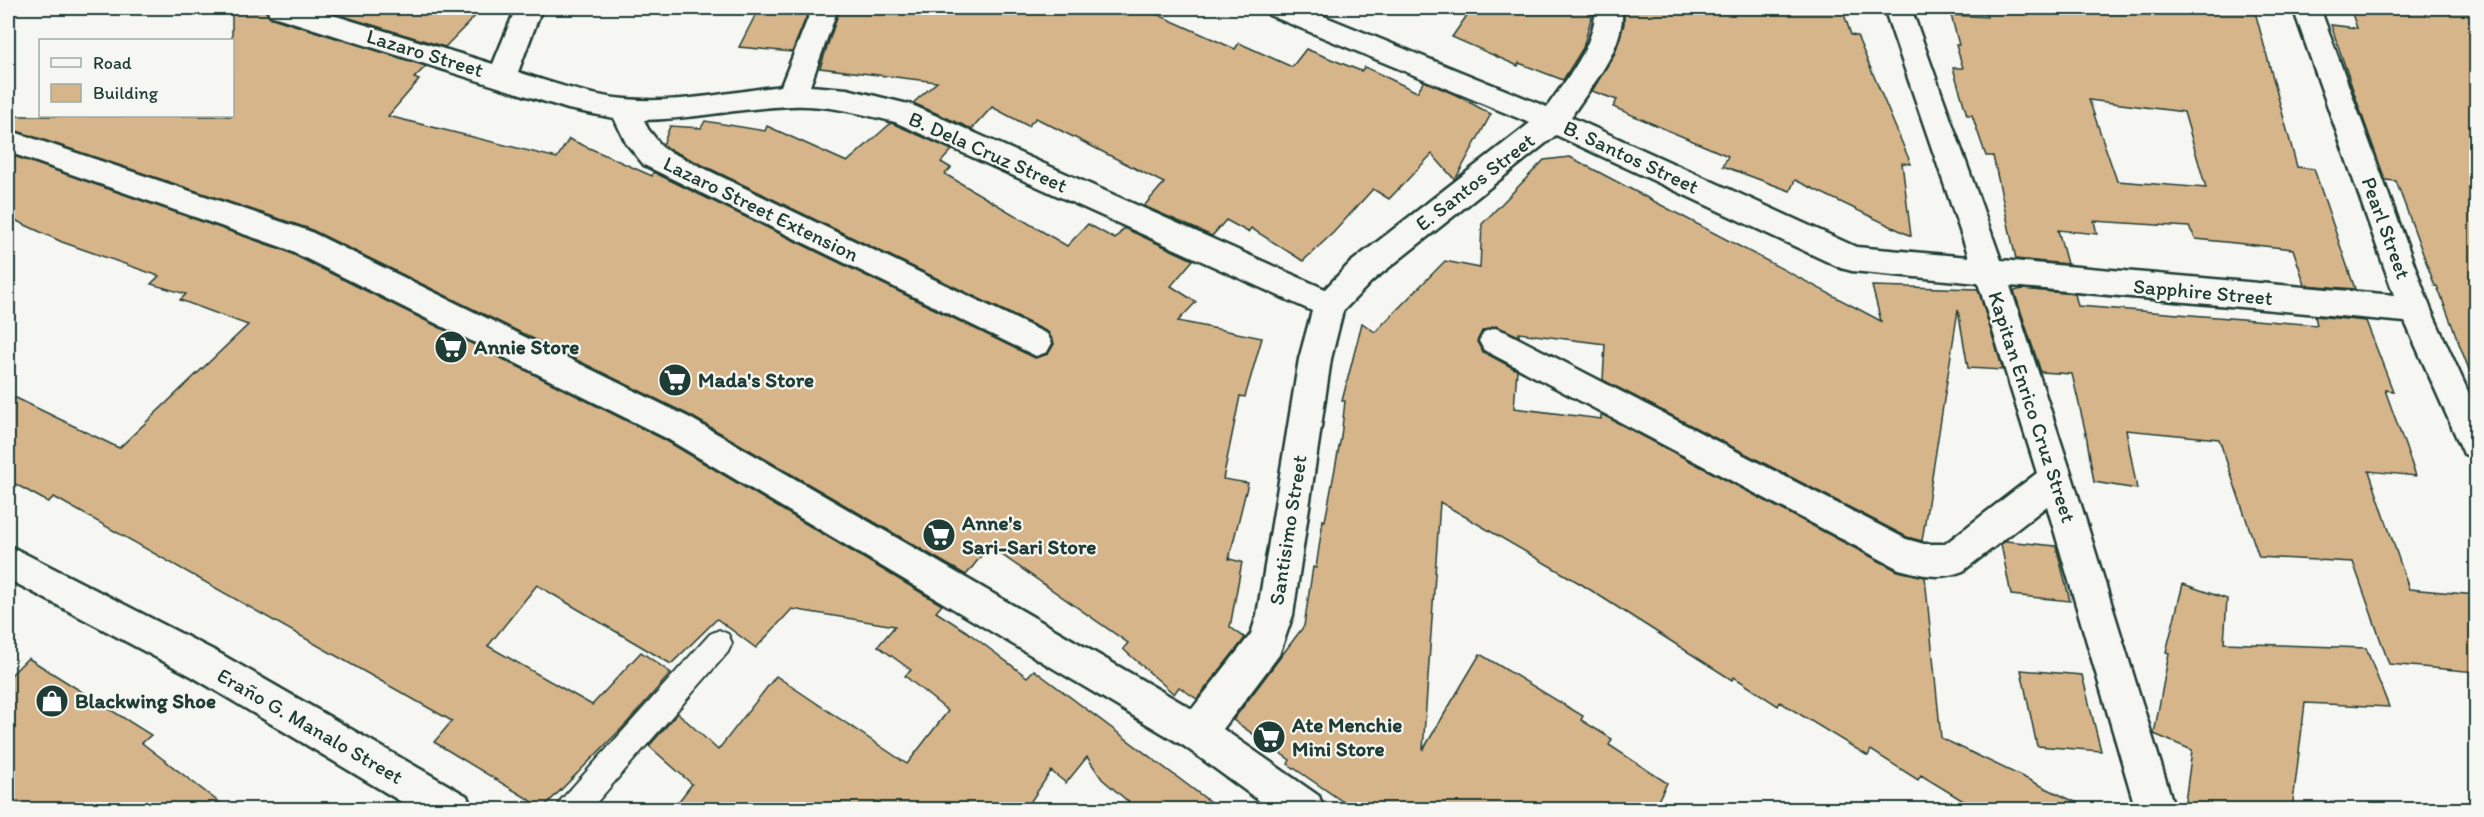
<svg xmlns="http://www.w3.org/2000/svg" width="2484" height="817" viewBox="0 0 2484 817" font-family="Itim,sans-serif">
<rect width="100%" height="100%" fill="#f6f6f2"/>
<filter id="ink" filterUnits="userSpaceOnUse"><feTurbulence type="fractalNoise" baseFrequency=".0167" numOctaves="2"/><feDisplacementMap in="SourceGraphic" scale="12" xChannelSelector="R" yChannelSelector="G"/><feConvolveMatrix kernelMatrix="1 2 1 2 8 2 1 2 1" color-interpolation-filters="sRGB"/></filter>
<g filter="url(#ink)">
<g fill="#d7b58a" stroke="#1f3d34" stroke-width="1.5" fill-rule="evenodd">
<polygon points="232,8 264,8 269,17 426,66 414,78 419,80 388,116 557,158 569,139 652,176 653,172 1035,358 1048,354 1054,344 1048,332 665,147 663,145 670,126 701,128 705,121 765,131 767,126 847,162 891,123 894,124 952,150 941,162 951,168 945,174 1067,246 1088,224 1115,239 1124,228 1193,260 1171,286 1196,302 1178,321 1262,338 1245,397 1240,396 1223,479 1248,483 1229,559 1242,562 1230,627 1245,638 1197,699 1179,687 1174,694 1123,649 1128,643 989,546 966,575 691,416 310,229 8,128 8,116 232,116"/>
<polygon points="316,8 483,8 445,47"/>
<polygon points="759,8 810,8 792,52 739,47"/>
<polygon points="840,8 1143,8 1235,49 1239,43 1292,67 1306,49 1361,71 1365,67 1417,92 1424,81 1456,95 1491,114 1456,178 1454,179 1432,154 1389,199 1373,189 1333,233 1303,261 1251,228 1248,232 1226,220 1212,236 1144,206 1164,183 1036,118 1028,126 992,107 972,129 913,103 937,82 820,68"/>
<polygon points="1472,8 1594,8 1583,48 1563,80 1519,63 1518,66 1452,37"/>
<polygon points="1624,8 1842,8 1851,35 1857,36 1911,164 1902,163 1911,236 1795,180 1790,191 1723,166 1728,156 1613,107 1617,100 1592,91 1615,53 1624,24"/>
<path d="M1983,8h271l43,159 17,2 41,120 -50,-4 -12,-36 -97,-10 -7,-12 -95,-6 3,13 -39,-4 9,34 -51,-5 -23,-103h-7l-14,-41h-5l-14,-47h10l-7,-23h3l-8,-30 36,2zM2089,100l95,12 22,76 -89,-7z"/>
<polygon points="2350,8 2476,8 2476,380 2473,380 2437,286 2435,286 2396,181 2385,180 2359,107 2331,25 2357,28"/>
<polygon points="8,154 286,251 665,440 942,605 936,612 966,631 1027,677 1034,670 1221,810 1138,810 1102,779 1087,757 1066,783 1051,771 1025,810 672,810 692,784 649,746 678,713 718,750 776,676 907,764 948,711 905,676 911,670 878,646 895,626 792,609 756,648 717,619 671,664 537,585 488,646 592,705 641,652 671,673 626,724 543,808 434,742 452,721 54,497 48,502 8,480 8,394 119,448 248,325 180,300 186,294 151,284 159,276 62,242 8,217"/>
<polygon points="1570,157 1881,321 1872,286 1978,289 2003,370 1968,368 1958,310 1922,541 1907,537 1603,380 1605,344 1519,333 1519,336 1496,326 1482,331 1477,342 1483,352 1517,370 1514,408 1601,419 1601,414 1898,571 1925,577 1941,738 2092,810 1978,810 1921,775 1918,780 1871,750 1868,756 1780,702 1778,706 1734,677 1732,680 1581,584 1440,502 1423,750 1480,654 1583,716 1581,720 1612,739 1609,745 1667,783 1653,810 1355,810 1288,764 1290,760 1233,720 1304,626 1313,567 1316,568 1323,520 1325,521 1341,437 1345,401 1342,401 1362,323 1375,332 1445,261 1480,268 1482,224 1544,160"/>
<polygon points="2023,289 2075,294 2078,306 2317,325 2315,316 2366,321 2393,391 2385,390 2416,476 2369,471 2409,589 2476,595 2476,672 2389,664 2353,562 2259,557 2219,439 2126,430 2137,489 2094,482 2086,434 2072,374 2041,372 2014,291"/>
<polygon points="2006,541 2056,546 2070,601 2011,595 2001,544"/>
<polygon points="2183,584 2227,599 2224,643 2366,648 2389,707 2305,703 2292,810 2184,810 2192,750 2154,734 2169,653 2166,652"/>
<polygon points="28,658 151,735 142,743 229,810 8,810 8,678"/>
<polygon points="2021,670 2082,675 2101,751 2037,746"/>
</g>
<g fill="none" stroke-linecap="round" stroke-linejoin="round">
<g stroke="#1f3d34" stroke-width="4">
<polygon id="lane" points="719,630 728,634 732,643 728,652 590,810 557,810 561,800 710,634"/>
</g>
<g stroke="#1f3d34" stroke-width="5">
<path id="street" d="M266,8h44l183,56 23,-56h26l-24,64c35,11 71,24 107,27 52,5 106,-7 156,-13l31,-78h26l-28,78 37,3 65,16 413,184 25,-26 180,-140 -261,-108 -3,-7h38l243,99c23,-33 46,-58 49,-99h26c3,41 -30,76 -51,109l285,130 113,10 -85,-249h27l90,252 393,35 -101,-287h27l111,302 45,99v49l-12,-4 -59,-132 -395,-36 63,193 102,331h-39l-89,-304 -84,65c-22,9 -42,4 -64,-2l-415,-219 -5,-9 5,-9 11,-4 11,4 400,207 18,5h21l92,-71 -59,-190 -126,-12 -11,-3 -285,-133 -184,146 -29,30 -12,48 -38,256 -14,40 -56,74 96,67 5,14h-52l-88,-64 -518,-308 -379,-189 -279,-97v-22l301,101 381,187 502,291 59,-75 6,-19 42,-256 13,-48 -417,-189c-33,-8 -69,-18 -104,-16 -50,2 -98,13 -147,14l4,9 16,20 383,185 5,9 -5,9 -11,4 -392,-191 -18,-22 -12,-25 -46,-9 -298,-94z"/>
</g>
<g stroke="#1f3d34" stroke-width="5">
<polygon id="secondary" points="8,545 219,653 467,796 472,810 415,810 193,677 8,579"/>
</g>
<use href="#lane" fill="#f6f6f2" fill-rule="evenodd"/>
<use href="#street" fill="#f6f6f2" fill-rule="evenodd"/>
<use href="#secondary" fill="#f6f6f2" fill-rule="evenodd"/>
</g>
</g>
<defs>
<g id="supermarket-disc" transform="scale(1.725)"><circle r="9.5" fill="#1f3d34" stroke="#f6f6f2"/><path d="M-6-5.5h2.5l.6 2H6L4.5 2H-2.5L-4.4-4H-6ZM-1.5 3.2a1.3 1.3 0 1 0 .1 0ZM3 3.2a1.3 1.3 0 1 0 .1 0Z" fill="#fff"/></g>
<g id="shop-disc" transform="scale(1.725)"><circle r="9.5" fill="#1f3d34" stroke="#f6f6f2"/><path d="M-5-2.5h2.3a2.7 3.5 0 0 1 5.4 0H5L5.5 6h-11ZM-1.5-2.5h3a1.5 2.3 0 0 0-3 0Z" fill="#fff"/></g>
</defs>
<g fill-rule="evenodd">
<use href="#supermarket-disc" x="451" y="347"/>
<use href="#supermarket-disc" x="675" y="380"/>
<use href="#supermarket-disc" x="939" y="535"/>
<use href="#shop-disc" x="52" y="701"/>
<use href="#supermarket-disc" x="1269" y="737"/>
</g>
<g text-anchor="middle" stroke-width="4.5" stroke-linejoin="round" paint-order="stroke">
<g font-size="21" fill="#1f3d34" stroke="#f6f6f2">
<text transform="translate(425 53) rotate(17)" y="7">Lazaro Street</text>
<text transform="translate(988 152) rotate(24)" y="7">B. Dela Cruz Street</text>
<text transform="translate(1631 157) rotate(25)" y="7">B. Santos Street</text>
<text transform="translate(1475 182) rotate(-38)" y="7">E. Santos Street</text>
<text transform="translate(761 209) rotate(26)" y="7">Lazaro Street Extension</text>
<text transform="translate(2386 228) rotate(70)" y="7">Pearl Street</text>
<text transform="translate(2203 292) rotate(5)" y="7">Sapphire Street</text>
<text transform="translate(2032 407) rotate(72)" y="7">Kapitan Enrico Cruz Street</text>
<text transform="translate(1288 530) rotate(-81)" y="7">Santisimo Street</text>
<text transform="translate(310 726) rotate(30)" y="7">Eraño G. Manalo Street</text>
</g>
<g font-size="21" font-weight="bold" fill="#1f3d34" stroke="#f6f6f2" text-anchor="start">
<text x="474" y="354">Annie Store</text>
<text x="698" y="387">Mada's Store</text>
<text x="962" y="530">Anne's<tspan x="962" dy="24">Sari-Sari Store</tspan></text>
<text x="75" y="708">Blackwing Shoe</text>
<text x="1292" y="732">Ate Menchie<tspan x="1292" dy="24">Mini Store</tspan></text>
</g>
</g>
<rect width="2484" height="817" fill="none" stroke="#f6f6f2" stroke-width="30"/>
<rect x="15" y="15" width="2454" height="787" fill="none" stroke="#1f3d34" stroke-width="2" filter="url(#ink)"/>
<rect x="39" y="39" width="195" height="78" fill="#f6f6f2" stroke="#a0aca6" stroke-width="1.5"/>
<rect x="51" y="58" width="30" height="9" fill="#f6f6f2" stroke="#a0aca6" stroke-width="1.5"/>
<text x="93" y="69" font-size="18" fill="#1f3d34">Road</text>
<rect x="51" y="84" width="30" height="18" fill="#d7b58a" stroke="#a0aca6" stroke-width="1.5"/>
<text x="93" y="99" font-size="18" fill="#1f3d34">Building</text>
</svg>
